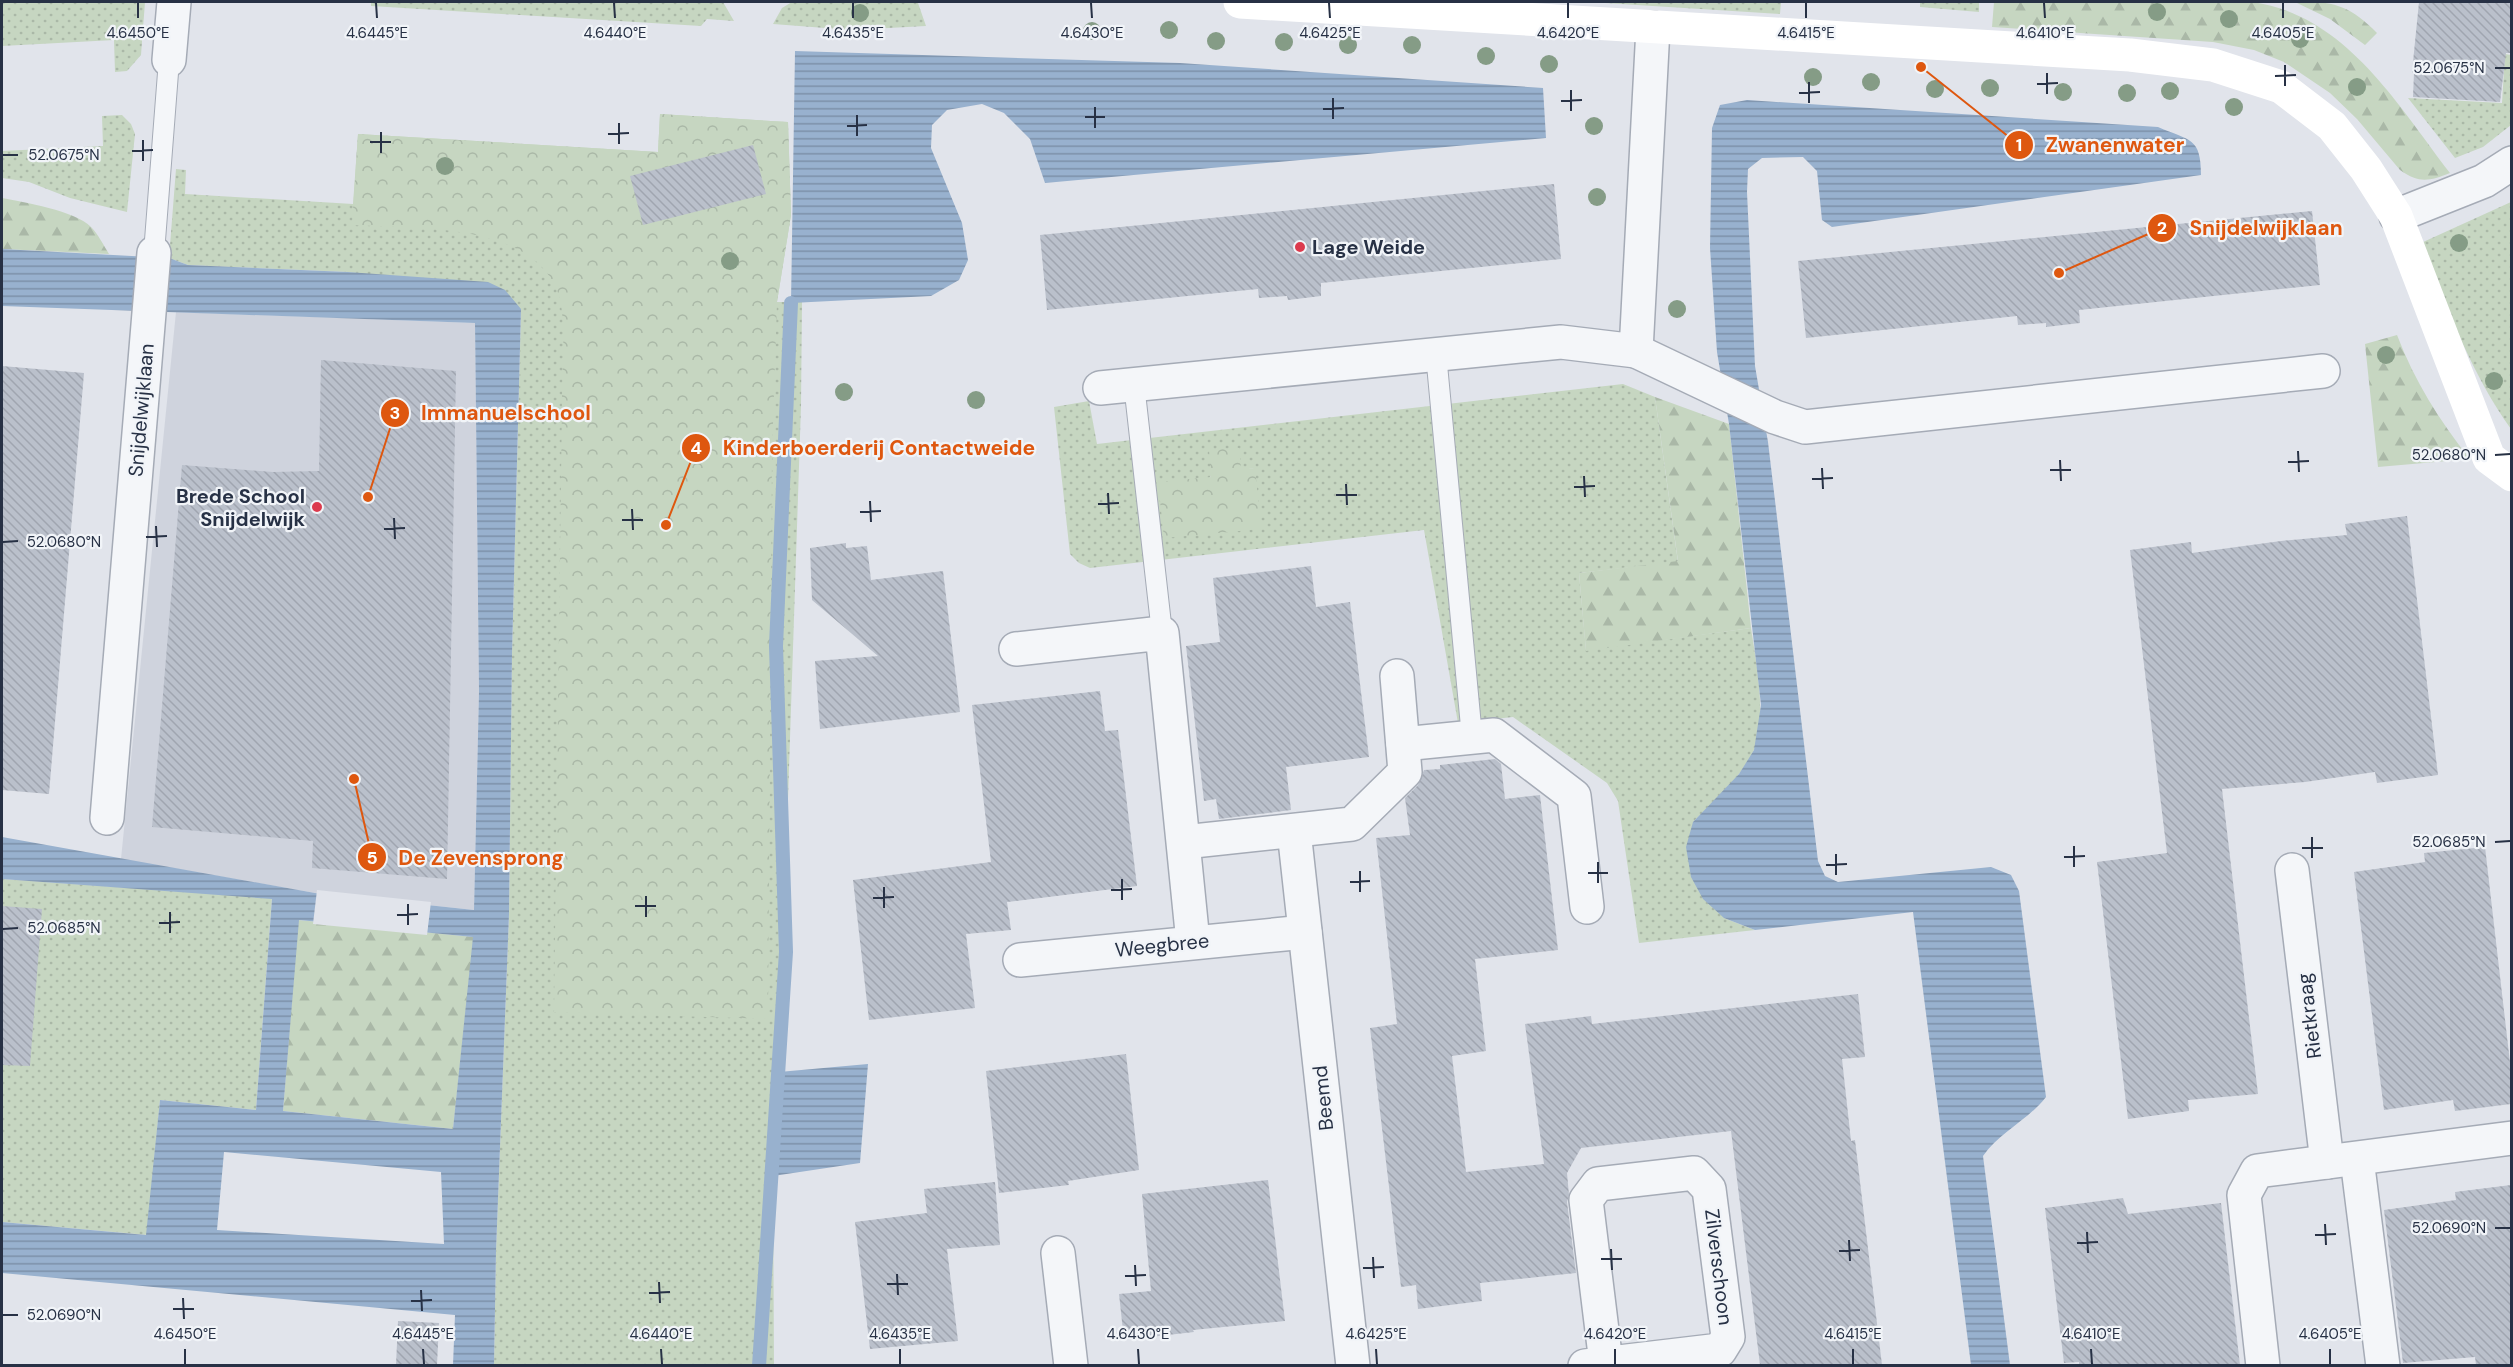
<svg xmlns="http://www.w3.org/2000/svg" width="2513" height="1367" viewBox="0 0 2513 1367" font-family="'DM Sans',sans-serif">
<defs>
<pattern id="grass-dots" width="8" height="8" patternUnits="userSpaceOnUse" patternTransform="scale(1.5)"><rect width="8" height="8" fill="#c6d6c1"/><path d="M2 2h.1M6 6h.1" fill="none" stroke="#aab8a7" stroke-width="1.8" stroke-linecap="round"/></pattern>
<pattern id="forest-firs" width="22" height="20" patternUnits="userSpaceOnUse" patternTransform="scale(1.5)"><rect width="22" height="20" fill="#c6d6c1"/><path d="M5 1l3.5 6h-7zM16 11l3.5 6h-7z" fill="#aab8a7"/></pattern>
<pattern id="park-crowns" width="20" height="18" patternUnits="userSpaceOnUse" patternTransform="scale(1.5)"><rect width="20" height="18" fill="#c6d6c1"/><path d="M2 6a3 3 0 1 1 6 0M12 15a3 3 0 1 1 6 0" fill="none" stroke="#aab8a7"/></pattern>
<pattern id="water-rules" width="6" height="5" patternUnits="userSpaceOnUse" patternTransform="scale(1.5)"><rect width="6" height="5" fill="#98b1ce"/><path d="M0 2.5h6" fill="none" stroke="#7c91a9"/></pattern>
<pattern id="building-back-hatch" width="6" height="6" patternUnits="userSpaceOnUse" patternTransform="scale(1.5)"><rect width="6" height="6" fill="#bac0cb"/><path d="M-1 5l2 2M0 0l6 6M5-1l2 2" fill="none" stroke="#a0a5b0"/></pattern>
</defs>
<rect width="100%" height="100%" fill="#e1e4eb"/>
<polygon fill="#cfd3dd" points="176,312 475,323 479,691 474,910 315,893 121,859"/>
<g fill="url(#grass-dots)" fill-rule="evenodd">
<polygon points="2,2 145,2 141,55 127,71 115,72 114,40 2,46"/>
<polygon points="371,2 723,2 734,21 707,19 701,26 371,6"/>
<polygon points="792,2 918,3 926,26 851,30 773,24 782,8"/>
<polygon points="1589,2 1781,2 1780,14"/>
<polygon points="1920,2 1979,2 1979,12 1920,7"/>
<polygon points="2505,54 2511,55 2511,125 2483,147 2455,158 2408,98 2502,103"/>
<polygon points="660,114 788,122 791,215 777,302 802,302 801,406 779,1072 773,1176 774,1365 494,1365 496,1251 509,914 512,654 521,309 348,272 188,265 169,258 176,169 186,170 185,194 353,204 358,134 658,152"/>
<polygon points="122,115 131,124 135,134 127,212 70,198 29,182 2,178 2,151 103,146 102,116"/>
<path d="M2511,202v227c-40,-56 -64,-122 -90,-186z"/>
<path d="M1623,384l32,13 23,165 -99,11 7,77 165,-22c5,33 17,93 2,124 -14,28 -39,49 -60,70l31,96 31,12 -116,13 -21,-142 -11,-18 -94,-66 -55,6 -34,-193 -334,38 -11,-5 -9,-9 -16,-147 35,-6 8,43zM1254,468l-90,70 47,-62z"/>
<polygon points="2,879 272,898 256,1110 160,1100 147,1235 2,1222"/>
</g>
<g fill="url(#forest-firs)">
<path d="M1994,2h259c93,14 144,102 197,171 -21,8 -30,11 -50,-3l-43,-51 -27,-26 -46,-31 -30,-12 -41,-8 -221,-15z"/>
<path d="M2295,2c38,-1 54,3 82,31l-12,12 -35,-26z"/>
<path d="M2,198c21,4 74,13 89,29 7,7 13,19 18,27l-107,-5z"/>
<path d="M2397,335c18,47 42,85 73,124l-92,8 -13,-123z"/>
<polygon points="1655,397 1729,424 1751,628 1586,651 1579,573 1678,561"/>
<polygon points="298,920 474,937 453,1129 283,1111"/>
</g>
<g fill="url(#park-crowns)">
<path d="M660,114l128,8 3,93 -14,87 -5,152 -4,565 -214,-7 8,-609c0,-27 5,-86 -4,-110 -26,-72 -144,-64 -206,-68l6,-91 300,18z"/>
<polygon points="1239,448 1241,469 1255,468 1261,529 1164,538 1158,482 1211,477 1209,450"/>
</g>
<g fill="url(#water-rules)" fill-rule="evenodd">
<polygon points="795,51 1180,63 1543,88 1546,138 1045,183 1030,139 1004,113 982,104 947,110 932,125 931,148 962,223 968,260 959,280 931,296 791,303"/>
<path d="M1747,100l411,27c32,14 43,10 43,48l-369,52 -10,-7 -5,-49 -14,-14 -41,1 -14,11 -1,23 8,174 13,76 50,419 7,15 13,6 153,-15 20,8 8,16 27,206c-18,23 -46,35 -63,59l27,209h-39l-58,-453 -158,18 -31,-12 -21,-19 -12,-22 -5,-30 7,-25 46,-48 15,-24 7,-45 -32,-281 -12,-72 -7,-104 2,-120 8,-23z"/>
<path d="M2,249l167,9 19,7 160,7 140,10 17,8 16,19 -9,345 -3,260 -13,337 -2,114h-41l2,-50 -453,-42v-51l144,13 14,-135 96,10 16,-211 -270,-20v-42l313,56 159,17 5,-219 -4,-368 -473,-17zM299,920l174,17 -20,192 -170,-18zM224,1152l217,20 3,72 -227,-14z"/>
<polygon points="868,1064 860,1163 773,1176 779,1072"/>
</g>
<polygon fill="#e1e4eb" points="317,890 431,902 427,935 313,924"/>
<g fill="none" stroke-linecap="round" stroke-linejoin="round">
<polyline stroke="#98b1ce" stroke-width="14" points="759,1366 786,952 776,646 791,303"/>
</g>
<g fill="url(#building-back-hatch)">
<polygon points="2419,2 2511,2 2511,53 2506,53 2500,102 2413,97 2414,73 2412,72"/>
<polygon points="753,145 766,194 643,225 630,176"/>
<polygon points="1554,184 1561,259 1321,283 1321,296 1288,300 1287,296 1259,298 1258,289 1047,310 1040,235"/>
<polygon points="2312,211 2320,285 2079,310 2080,323 2046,327 2046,323 2018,325 2017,316 1806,338 1798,261"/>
<polygon points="321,360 456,371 447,879 312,868 313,841 152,827 182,465 273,472 319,471"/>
<polygon points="2,366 84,373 49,794 2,790"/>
<polygon points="2407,516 2438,775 2377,783 2375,772 2305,782 2222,789 2258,1094 2188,1100 2189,1111 2128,1119 2097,862 2167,853 2130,550 2191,542 2192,553 2281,541 2347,535 2345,524"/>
<polygon points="846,543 846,548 867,546 871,580 943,571 960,712 820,729 815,661 878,656 812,600 810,548"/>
<polygon points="1311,566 1316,607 1350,602 1369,757 1286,767 1291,810 1219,819 1216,799 1204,801 1186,646 1220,642 1213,578"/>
<polygon points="1100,691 1105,731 1118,730 1137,886 1007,902 1011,930 966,934 975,1008 869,1020 853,880 991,862 972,705"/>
<polygon points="1495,759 1501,764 1505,799 1540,795 1558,950 1475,959 1486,1051 1452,1056 1466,1172 1544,1164 1525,1024 1591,1016 1592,1024 1858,994 1865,1057 1842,1059 1851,1141 1855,1140 1882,1365 1760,1365 1731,1131 1581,1148 1567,1173 1569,1195 1567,1202 1576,1273 1480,1283 1482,1301 1418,1309 1416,1285 1401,1287 1370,1028 1397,1024 1376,838 1410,835 1405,798 1418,785 1424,770 1440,769 1440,765"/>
<polygon points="2485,847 2511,1071 2511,1104 2455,1111 2453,1100 2384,1110 2354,872 2425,862 2424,853"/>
<polygon points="2,906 42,909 30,1066 2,1065"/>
<polygon points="1126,1054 1139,1170 1068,1181 1069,1185 999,1193 986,1071"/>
<polygon points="1268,1180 1285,1321 1193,1330 1194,1332 1124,1340 1119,1294 1151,1291 1142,1194"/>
<polygon points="995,1182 1000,1245 947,1249 958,1341 870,1349 855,1222 927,1213 924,1189"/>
<polygon points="2511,1185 2511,1365 2476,1365 2475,1357 2403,1363 2384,1210 2456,1200 2455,1192"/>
<polygon points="2123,1198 2128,1214 2221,1203 2240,1365 2079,1365 2079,1362 2064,1363 2045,1208"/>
<polygon points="398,1321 439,1323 437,1365 396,1365"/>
</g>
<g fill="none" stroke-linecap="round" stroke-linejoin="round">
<g stroke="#a5abb6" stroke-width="22">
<g id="lane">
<polyline points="154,253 169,60"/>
<polyline points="1436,354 1472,737"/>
<polyline points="1134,384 1162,633"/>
</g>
</g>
<g stroke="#a5abb6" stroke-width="36">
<g id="street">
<polyline points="169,60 174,2"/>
<polyline points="2396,216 2484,181 2512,163"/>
<polyline points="1636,351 1775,417 1805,427 2323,371"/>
<polyline points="1100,388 1561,342 1636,351 1653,28"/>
<polyline points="1016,649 1162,633 1193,942"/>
<polyline points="1403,744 1494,735 1574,796 1587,907"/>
<polyline points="107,818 154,253"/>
<polyline points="1294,831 1353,1366"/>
<polyline points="1184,842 1352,824 1405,772 1397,676"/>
<polyline points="2292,870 2327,1162"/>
<polyline points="1020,960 1305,932"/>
<polyline points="2357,1159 2383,1366"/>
<polyline points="1058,1253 1071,1366"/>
<polyline points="1585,1366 1720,1350 1728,1337 1709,1189 1694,1173 1598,1184 1586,1200 1606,1363"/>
<polyline points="2263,1366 2244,1195 2257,1171 2512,1138"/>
</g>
</g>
<use href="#lane" stroke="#f4f6f9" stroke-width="20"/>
<use href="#street" stroke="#f4f6f9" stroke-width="33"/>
<polyline stroke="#fff" stroke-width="33" points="1240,2 2130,55 2213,65 2281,87 2332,126 2366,169 2396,216 2489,458 2512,475"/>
</g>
<g fill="#859c86">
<circle cx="2157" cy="12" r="9"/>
<circle cx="860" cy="13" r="9"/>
<circle cx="2229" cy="19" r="9"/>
<circle cx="1169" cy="30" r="9"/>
<circle cx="1092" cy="31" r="9"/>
<circle cx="2300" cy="39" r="9"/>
<circle cx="1216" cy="41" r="9"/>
<circle cx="1284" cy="42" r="9"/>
<circle cx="1348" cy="45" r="9"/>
<circle cx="1412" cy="45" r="9"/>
<circle cx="1486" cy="56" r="9"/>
<circle cx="1549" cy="64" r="9"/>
<circle cx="1813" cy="77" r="9"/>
<circle cx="1871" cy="82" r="9"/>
<circle cx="2357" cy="87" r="9"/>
<circle cx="1990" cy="88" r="9"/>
<circle cx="1935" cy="89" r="9"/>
<circle cx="2170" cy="91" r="9"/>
<circle cx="2063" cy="92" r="9"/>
<circle cx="2127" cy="93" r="9"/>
<circle cx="2234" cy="107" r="9"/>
<circle cx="1594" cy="126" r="9"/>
<circle cx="445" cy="166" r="9"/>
<circle cx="1597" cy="197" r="9"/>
<circle cx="2459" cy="243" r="9"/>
<circle cx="730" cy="261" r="9"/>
<circle cx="1677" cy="309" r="9"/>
<circle cx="2386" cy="355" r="9"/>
<circle cx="2494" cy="381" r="9"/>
<circle cx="844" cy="392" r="9"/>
<circle cx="976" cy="400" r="9"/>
</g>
<path fill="none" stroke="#273145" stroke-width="2" d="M138,3v15M376,3l1,15M614,3l1,15M853,3v15M1091,3l1,15M1329,3l1,15M1568,3v15M1806,3v15M2044,3l1,15M2283,3v15M2285,65v21M2495,68h15M2047,73v21M2275,76l21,-1M1809,82v21M2037,84l21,-1M1571,90v21M1799,93l21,-1M1333,98v21M1561,101l21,-1M1095,107v21M1323,109l21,-1M857,115v21M1085,117h20M619,123v21M847,126l20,-1M381,132v21M608,134l21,-1M143,140v21M370,142h21M132,151l21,-1M3,155h15M2298,451l1,21M2495,455l15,-1M2060,460l1,21M2288,462l21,-1M1822,468l1,21M2050,470h21M1584,476l1,21M1812,479l21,-1M1346,484l1,21M1574,487l21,-1M1108,493l1,21M1336,495h21M870,501l1,21M1098,504l21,-1M632,509l1,21M860,512l21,-1M394,518l1,21M622,520h21M156,526l1,21M384,529l21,-1M146,537l21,-1M3,542l15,-1M2312,837v21M2495,842l15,-1M2074,846v21M2302,848h21M1836,854v21M2064,857l21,-1M1598,862v21M1826,865l21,-1M1360,871v21M1588,873h20M1122,879v21M1350,882l20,-1M884,887v21M1111,890l21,-1M646,896v21M873,898l21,-1M408,904v21M635,906h21M170,912v21M397,915l21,-1M159,923l21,-1M3,929l15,-1M2325,1224l1,21M2495,1228h15M2087,1232l1,21M2315,1235l21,-1M1849,1240l1,21M2077,1243l21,-1M1611,1249l1,21M1839,1251l21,-1M1373,1257l1,21M1601,1259h21M1135,1265l1,21M1363,1268l21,-1M897,1274l1,21M1125,1276l21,-1M659,1282l1,21M887,1284h21M421,1290l1,21M649,1293l21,-1M183,1298l1,21M411,1301l21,-1M173,1309h21M3,1315h15M185,1349v15M423,1349l1,15M661,1349l1,15M900,1349v15M1138,1349l1,15M1376,1349l1,15M1615,1349v15M1853,1349v15M2091,1349l1,15M2330,1349v15"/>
<g fill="#dc3a4d" stroke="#f1f4f8" stroke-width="2">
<circle cx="1300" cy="247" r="6"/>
<circle cx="317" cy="507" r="6"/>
</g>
<g text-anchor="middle" stroke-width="4.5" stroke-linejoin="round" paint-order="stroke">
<g font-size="20" font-weight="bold" fill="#273145" stroke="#f1f4f8" text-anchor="start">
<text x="1312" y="254">Lage Weide</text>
<text x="305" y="503" text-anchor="end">Brede School<tspan x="305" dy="23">Snijdelwijk</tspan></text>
</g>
<g font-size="20" fill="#273145" stroke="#f1f4f8">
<text transform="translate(141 410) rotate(-85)" y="7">Snijdelwijklaan</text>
<text transform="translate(1162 945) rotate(-6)" y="7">Weegbree</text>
<text transform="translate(2309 1016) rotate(-97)" y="7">Rietkraag</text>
<text transform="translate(1323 1098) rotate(-96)" y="7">Beemd</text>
<text transform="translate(1719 1267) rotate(83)" y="7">Zilverschoon</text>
</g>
</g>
<g font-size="15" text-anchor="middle" fill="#273145" stroke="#f1f4f8" stroke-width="4.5" stroke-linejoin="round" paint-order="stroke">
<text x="138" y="38">4.6450°E</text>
<text x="377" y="38">4.6445°E</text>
<text x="615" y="38">4.6440°E</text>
<text x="853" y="38">4.6435°E</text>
<text x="1092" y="38">4.6430°E</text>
<text x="1330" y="38">4.6425°E</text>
<text x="1568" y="38">4.6420°E</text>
<text x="1806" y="38">4.6415°E</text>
<text x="2045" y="38">4.6410°E</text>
<text x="2283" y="38">4.6405°E</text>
<text x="2449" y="73">52.0675°N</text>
<text x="64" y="160">52.0675°N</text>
<text x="2449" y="460">52.0680°N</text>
<text x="64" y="547">52.0680°N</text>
<text x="2449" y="847">52.0685°N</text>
<text x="64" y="933">52.0685°N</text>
<text x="2449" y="1233">52.0690°N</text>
<text x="64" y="1320">52.0690°N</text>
<text x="185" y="1339">4.6450°E</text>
<text x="423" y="1339">4.6445°E</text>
<text x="661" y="1339">4.6440°E</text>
<text x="900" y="1339">4.6435°E</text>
<text x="1138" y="1339">4.6430°E</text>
<text x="1376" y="1339">4.6425°E</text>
<text x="1615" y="1339">4.6420°E</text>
<text x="1853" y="1339">4.6415°E</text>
<text x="2091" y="1339">4.6410°E</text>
<text x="2330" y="1339">4.6405°E</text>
</g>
<path fill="none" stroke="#de570f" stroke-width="2" d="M1921 67L2019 145M2059 273L2162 228M368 497L395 413M666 525L696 448M354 779L372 857"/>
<g fill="#de570f" stroke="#f1f4f8" stroke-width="2">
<circle cx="1921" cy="67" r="6"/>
<circle cx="2059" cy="273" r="6"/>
<circle cx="368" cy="497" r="6"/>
<circle cx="666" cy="525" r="6"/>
<circle cx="354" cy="779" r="6"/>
<circle cx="2019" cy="145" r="15"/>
<circle cx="2162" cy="228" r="15"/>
<circle cx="395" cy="413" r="15"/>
<circle cx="696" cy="448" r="15"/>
<circle cx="372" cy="857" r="15"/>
</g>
<g font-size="18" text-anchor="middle" font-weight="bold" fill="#fff">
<text x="2019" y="151">1</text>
<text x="2162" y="234">2</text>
<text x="395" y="419">3</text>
<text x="696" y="454">4</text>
<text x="372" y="864">5</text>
</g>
<g font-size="21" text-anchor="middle" font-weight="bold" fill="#de570f" stroke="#f1f4f8" stroke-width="4.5" stroke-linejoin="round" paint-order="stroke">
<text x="2115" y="152">Zwanenwater</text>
<text x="2266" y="235">Snijdelwijklaan</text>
<text x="506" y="420">Immanuelschool</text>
<text x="879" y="455">Kinderboerderij Contactweide</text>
<text x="481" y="865">De Zevensprong</text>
</g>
<rect width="2513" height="1367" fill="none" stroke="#273145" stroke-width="6"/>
</svg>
